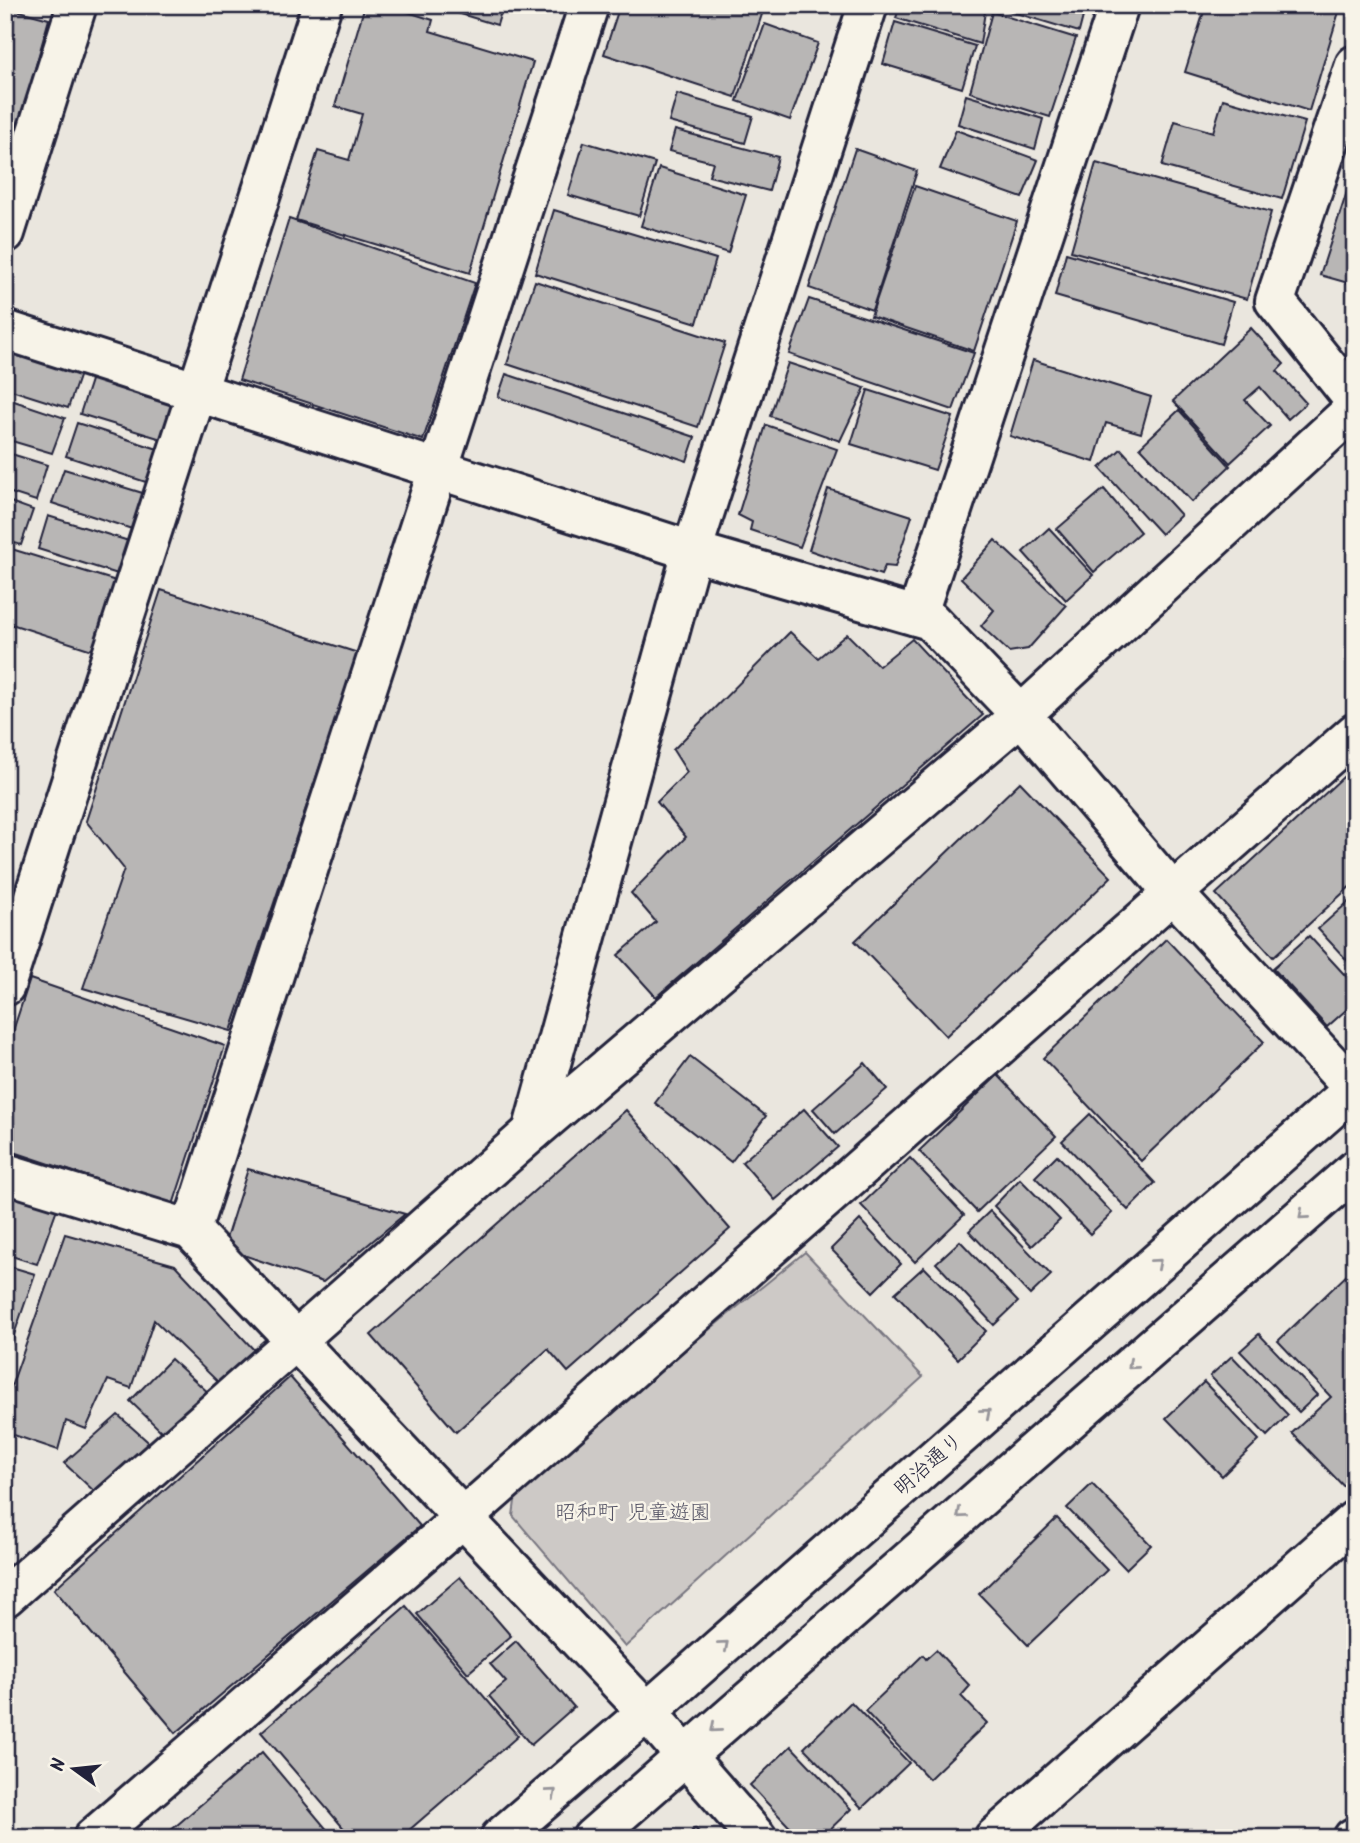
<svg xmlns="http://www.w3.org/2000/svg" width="1360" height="1843" viewBox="0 0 1360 1843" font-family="Kalam,'Klee One',sans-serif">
<rect width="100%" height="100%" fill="#eae6de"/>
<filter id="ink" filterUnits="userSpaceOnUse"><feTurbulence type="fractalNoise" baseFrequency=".0143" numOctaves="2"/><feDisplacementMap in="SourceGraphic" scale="14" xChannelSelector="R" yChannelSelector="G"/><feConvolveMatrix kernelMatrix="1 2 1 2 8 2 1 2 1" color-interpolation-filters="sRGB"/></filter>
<g filter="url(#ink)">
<polygon fill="#cdc9c6" stroke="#787680" stroke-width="2" points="805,1252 923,1377 625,1647 513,1516 517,1486"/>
<g fill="#b8b6b5" stroke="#22223b" stroke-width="2">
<polygon points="365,5 386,5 433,20 430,31 533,62 470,273 296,220 318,151 349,160 362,114 335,106"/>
<polygon points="431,5 503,5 497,25"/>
<polygon points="620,5 765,5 735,97 604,54"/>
<polygon points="900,5 986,5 980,44 896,18"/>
<polygon points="1000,5 1086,5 1079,32 999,8"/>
<polygon points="1206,5 1341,5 1309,111 1185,72"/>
<polygon points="5,7 49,19 15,140 5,138"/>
<polygon points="992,12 1076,38 1050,117 970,92"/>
<polygon points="895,22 975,46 962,88 883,64"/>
<polygon points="765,24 818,43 790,120 737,101"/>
<polygon points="677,94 753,116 745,143 669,122"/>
<polygon points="966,95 1043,119 1035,149 958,124"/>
<polygon points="1223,99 1305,122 1282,199 1162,166 1175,121 1213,132"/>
<polygon points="675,130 778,157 769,191 709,176 713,162 669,151"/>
<polygon points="956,130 1038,160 1022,198 940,169"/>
<polygon points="584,142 655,163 639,216 568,195"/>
<polygon points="855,149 917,171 872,310 809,288"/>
<polygon points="1096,163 1271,212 1247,299 1071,251"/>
<polygon points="1355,167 1355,285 1320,275"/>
<polygon points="659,168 746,195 728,253 641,226"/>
<polygon points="915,186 1017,221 974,351 871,316"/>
<polygon points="554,210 716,259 697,323 535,273"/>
<polygon points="289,219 475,283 423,440 239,380"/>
<polygon points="1066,253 1233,302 1221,344 1055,296"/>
<polygon points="535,281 725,343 698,427 507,364"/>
<polygon points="809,299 974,353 953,410 789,354"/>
<polygon points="1251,328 1284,364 1277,371 1306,403 1288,419 1260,387 1245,400 1270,426 1230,463 1173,401"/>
<polygon points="5,346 81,371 68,408 5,388"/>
<polygon points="1033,360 1151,397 1141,433 1106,423 1094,462 1010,436"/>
<polygon points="788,363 865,388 840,441 770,416"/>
<polygon points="93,374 182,401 168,441 80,414"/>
<polygon points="506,374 695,437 687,461 498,397"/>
<polygon points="868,390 953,417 935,470 851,444"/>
<polygon points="5,398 65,418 52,453 5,439"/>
<polygon points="1179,410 1230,466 1192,502 1140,447"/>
<polygon points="77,423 164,451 152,484 66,456"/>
<polygon points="766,425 837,449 800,547 750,530 752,522 738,515"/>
<polygon points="1121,449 1181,515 1161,534 1100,468"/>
<polygon points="5,452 47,465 36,501 5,491"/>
<polygon points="64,469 149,495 138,531 52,503"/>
<polygon points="828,489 912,516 895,567 885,566 881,575 809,550"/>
<polygon points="1104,489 1140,532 1094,572 1057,529"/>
<polygon points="5,500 33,510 21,545 5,540"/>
<polygon points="48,516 132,542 121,575 38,549"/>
<polygon points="1049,528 1093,575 1066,600 1023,552"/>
<polygon points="995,540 1066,606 1028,649 1009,652 981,626 994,610 961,578"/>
<polygon points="5,547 116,581 92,650 5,622"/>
<polygon points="161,590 358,653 231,1031 83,988 124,869 86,821"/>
<polygon points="790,632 818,658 847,634 879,666 912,639 983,715 656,997 618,955 656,922 631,893 686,837 657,802 687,772 673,750"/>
<polygon points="1355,766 1355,882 1273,957 1216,894"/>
<polygon points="1020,782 1111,877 946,1036 855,941"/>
<polygon points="1355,896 1355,969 1318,929"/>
<polygon points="1309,936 1355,986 1355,1002 1327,1027 1273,968"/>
<polygon points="1166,939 1264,1042 1141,1161 1043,1058"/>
<polygon points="30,979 225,1046 173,1205 5,1149 5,1055"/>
<polygon points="690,1057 766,1116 731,1162 655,1103"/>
<polygon points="865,1063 887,1089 835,1134 813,1109"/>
<polygon points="998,1075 1056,1136 977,1212 919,1151"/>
<polygon points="804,1109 838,1147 775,1200 742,1162"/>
<polygon points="626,1110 730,1229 568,1372 548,1349 456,1432 371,1335"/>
<polygon points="1090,1114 1155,1183 1128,1210 1062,1141"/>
<polygon points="1057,1155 1112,1213 1090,1234 1035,1177"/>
<polygon points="910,1158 964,1215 915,1262 861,1205"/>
<polygon points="248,1169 405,1214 323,1282 223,1248"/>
<polygon points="1020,1179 1060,1220 1032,1246 994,1206"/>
<polygon points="5,1187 59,1203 37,1264 5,1254"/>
<polygon points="990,1211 1051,1275 1030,1295 969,1231"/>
<polygon points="860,1220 901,1264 873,1292 831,1249"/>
<polygon points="65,1234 175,1265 255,1351 219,1383 154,1320 131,1388 108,1380 86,1429 66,1421 58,1450 5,1432 5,1404"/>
<polygon points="960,1241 1018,1302 994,1325 936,1263"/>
<polygon points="5,1265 35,1274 5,1361"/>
<polygon points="924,1267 986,1331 958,1359 895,1293"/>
<polygon points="1355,1267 1355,1496 1354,1497 1292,1433 1331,1397 1278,1341"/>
<polygon points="1259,1334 1317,1395 1299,1412 1240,1351"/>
<polygon points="1232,1356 1288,1415 1267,1436 1210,1376"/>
<polygon points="171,1359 210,1394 164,1434 130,1401"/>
<polygon points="290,1377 420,1526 176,1733 54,1589"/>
<polygon points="1204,1382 1259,1440 1222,1476 1166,1418"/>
<polygon points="118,1415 155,1448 97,1494 64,1463"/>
<polygon points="1092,1484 1151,1545 1126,1569 1067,1508"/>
<polygon points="1057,1518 1107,1570 1028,1645 979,1594"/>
<polygon points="460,1577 511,1636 468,1673 417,1614"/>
<polygon points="406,1606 518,1736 400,1838 352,1838 261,1732"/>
<polygon points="516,1641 574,1707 531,1745 489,1696 506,1682 490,1664"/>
<polygon points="936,1650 970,1686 961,1696 987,1723 929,1779 865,1711 923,1655 926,1659"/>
<polygon points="851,1702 909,1763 862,1808 804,1748"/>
<polygon points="791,1746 851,1809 821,1838 800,1838 750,1785"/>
<polygon points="262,1752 334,1838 162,1838"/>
<polygon points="695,1828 704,1838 685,1838"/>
</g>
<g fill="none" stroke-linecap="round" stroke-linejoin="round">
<g stroke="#22223b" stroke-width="44">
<g id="minor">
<polyline points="1355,65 1275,301 1355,401"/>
<polyline points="5,233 77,5"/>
<polyline points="5,330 692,551 930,620 1021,715 1173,893 1355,1090"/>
<polyline points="917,616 1119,5"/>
<polyline points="5,986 322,5"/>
<polyline points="532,1132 692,551 868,5"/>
<polyline points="5,1173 191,1230 647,1712 757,1838"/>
<polyline points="191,1230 589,5"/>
<polyline points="5,1597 532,1132 1021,715 1355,408"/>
<polyline points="93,1838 465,1516 1355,733"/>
<polyline points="994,1838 1355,1520"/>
<polyline points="1353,1838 1355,1837"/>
</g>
</g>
<g stroke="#22223b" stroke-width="44">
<g id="major">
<polyline points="500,1838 647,1712 1355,1088"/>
<polyline points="592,1838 1355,1170"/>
</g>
</g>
<use href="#minor" stroke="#f7f3e8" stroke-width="38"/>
<use href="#major" stroke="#f7f3e8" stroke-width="38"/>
</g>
<defs><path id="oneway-chevron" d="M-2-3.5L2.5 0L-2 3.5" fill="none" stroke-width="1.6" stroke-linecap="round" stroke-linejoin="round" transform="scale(1.75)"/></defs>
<g stroke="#97959a">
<use href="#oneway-chevron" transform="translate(1303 1215) rotate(139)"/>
<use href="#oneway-chevron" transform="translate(1157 1263) rotate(-41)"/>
<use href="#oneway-chevron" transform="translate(1132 1365) rotate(139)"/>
<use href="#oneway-chevron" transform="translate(986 1413) rotate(-41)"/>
<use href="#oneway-chevron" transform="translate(961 1514) rotate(139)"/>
<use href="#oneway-chevron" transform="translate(724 1645) rotate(-41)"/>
<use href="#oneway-chevron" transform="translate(715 1728) rotate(139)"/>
<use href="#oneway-chevron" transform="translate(552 1793) rotate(-40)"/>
</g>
</g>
<g text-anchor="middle" stroke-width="5" stroke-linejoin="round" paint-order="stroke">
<g font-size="21" fill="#22223b" stroke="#f7f3e8">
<text transform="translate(928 1464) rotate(-41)" y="7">明治通り</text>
</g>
<g font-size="21" fill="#555465" stroke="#f7f3e8">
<text x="633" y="1519">昭和町 児童遊園</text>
</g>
</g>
<rect width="1360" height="1843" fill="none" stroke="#f7f3e8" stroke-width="28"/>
<rect x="14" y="14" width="1332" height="1815" fill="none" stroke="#22223b" stroke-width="2.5" filter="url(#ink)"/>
<g transform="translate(74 1769) rotate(285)" stroke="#f7f3e8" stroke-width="5" paint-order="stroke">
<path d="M0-5L12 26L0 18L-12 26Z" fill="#22223b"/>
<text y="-10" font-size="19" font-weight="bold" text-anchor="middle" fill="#22223b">N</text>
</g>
</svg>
